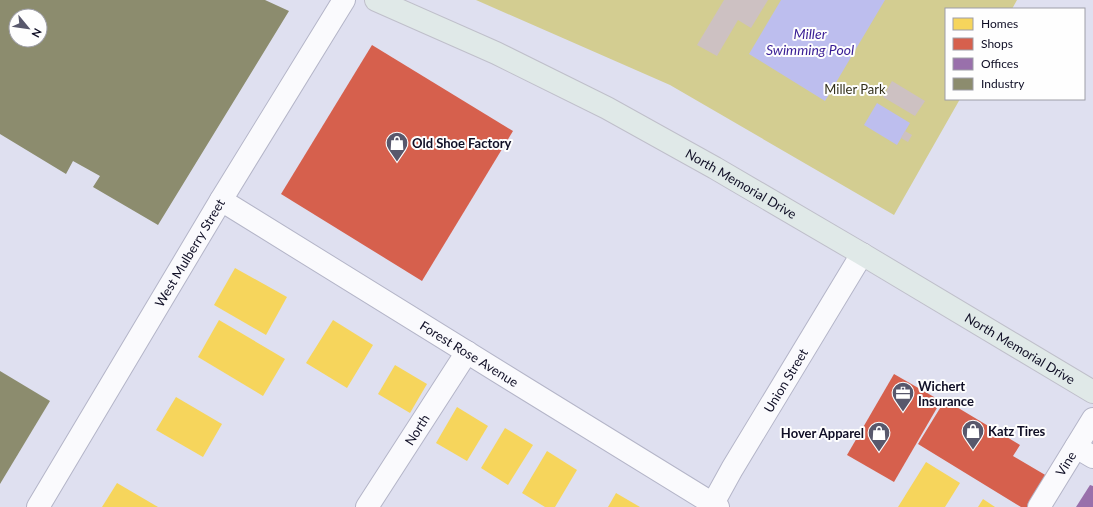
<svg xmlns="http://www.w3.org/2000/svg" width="1093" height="507" viewBox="0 0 1093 507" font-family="Lato,sans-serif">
<rect width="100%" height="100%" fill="#dfe0f0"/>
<polygon fill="#d3cd91" points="476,0 1017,0 1012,9 946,9 946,99 960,99 894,215 670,85"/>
<g fill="#bdbeee">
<polygon points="781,0 885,0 825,101 749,54"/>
<polygon points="877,103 910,123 897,145 864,125"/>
</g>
<g fill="#f6d55c">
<polygon points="235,268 287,297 266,335 214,305"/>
<polygon points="219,320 285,359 263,396 198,357"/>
<polygon points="333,320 373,345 347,388 306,363"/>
<polygon points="395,365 427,384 410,413 378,394"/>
<polygon points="176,397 222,424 203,457 156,430"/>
<polygon points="457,407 488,426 467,461 436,443"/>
<polygon points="505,428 533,445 508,485 481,468"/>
<polygon points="547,451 577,470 555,507 545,507 522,493"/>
<polygon points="926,462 960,483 945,507 898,507"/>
<polygon points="117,483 158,507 102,507"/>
<polygon points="616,493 640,507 608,507"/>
<polygon points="983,499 995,507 978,507"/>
</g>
<g fill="#d6604d">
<polygon points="372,45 513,131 422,281 281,194"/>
<polygon points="894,374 941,401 894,482 847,455"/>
<polygon points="945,400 1020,445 1013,456 1047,476 1028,507 1021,507 918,444"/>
</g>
<polygon fill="#9970ab" points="1090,485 1093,486 1093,507 1076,507"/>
<g fill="#8c8c6e" fill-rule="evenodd">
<path d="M0,0h265l24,11 -131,214 -65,-38 7,-11 -27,-15 -7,13 -66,-40zM16,16h24v24h-24z"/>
<polygon points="0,371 50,401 0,484"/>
</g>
<g fill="#cdc1c2">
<polygon points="724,0 768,0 751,28 738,20 717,56 697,45"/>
<polygon points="892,81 925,101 915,116 883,97"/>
<polygon points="905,131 912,135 908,142 901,138"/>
</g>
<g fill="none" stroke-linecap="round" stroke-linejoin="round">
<g stroke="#b4b5c8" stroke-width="24">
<g id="minor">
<path id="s1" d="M221,200c166,103 331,205 497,307"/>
<polyline points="1076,447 1093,457"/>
<path id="s2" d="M38,507l183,-307 123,-200"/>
<path id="s3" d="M367,507l100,-155"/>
<path id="s4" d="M711,507l21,-38 130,-215"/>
<path id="s5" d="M1039,507l54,-88"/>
</g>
</g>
<g stroke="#bfbfca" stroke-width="24">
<g id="major">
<path id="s6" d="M376,0l120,53 111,55 108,60 147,86 231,138"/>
</g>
</g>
<use href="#minor" stroke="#fafafd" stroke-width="22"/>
<use href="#major" stroke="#e0e9e8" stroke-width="22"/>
</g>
<defs>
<g id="shop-pin" transform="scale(1.15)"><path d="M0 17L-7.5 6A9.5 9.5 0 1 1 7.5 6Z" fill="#58586c" stroke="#fefefe"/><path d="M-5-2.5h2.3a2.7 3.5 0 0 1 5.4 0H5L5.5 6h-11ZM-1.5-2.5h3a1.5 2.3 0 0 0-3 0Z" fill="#fff"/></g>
<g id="office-pin" transform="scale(1.15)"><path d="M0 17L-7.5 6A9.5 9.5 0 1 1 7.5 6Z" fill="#58586c" stroke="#fefefe"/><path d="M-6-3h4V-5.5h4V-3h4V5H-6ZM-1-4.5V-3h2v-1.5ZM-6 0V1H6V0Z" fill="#fff"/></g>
</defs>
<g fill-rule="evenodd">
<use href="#shop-pin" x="397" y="143"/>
<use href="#office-pin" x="903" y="393"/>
<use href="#shop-pin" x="973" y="431"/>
<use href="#shop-pin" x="879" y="433"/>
</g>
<g text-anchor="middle" stroke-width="4" stroke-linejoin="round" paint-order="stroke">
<g font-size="13" fill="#33301b" stroke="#fefefe">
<text x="855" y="94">Miller Park</text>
</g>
<g font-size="13" font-weight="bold" fill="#0f0e25" stroke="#fefefe" text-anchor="start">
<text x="412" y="148">Old Shoe Factory</text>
<text x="918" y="391">Wichert<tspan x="918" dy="15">Insurance</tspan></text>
<text x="988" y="436">Katz Tires</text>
<text x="864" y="438" text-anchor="end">Hover Apparel</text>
</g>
<g font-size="13" fill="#0f0e25" stroke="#fefefe">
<text dy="5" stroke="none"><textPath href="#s6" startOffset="409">North Memorial Drive</textPath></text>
<text dy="5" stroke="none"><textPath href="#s2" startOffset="296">West Mulberry Street</textPath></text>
<text dy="5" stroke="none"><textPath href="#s6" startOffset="733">North Memorial Drive</textPath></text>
<text dy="5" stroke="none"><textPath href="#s1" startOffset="292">Forest Rose Avenue</textPath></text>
<text dy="5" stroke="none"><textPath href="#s4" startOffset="147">Union Street</textPath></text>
<text dy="5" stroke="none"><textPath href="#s3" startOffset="92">North</textPath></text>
<text dy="5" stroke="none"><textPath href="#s5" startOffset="51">Vine</textPath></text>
</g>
<g font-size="14" font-style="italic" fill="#391e95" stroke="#fefefe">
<text x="810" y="39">Miller<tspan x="810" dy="16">Swimming Pool</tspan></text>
</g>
</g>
<rect x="945" y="8" width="140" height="92" fill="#fefefe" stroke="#9e9ea7"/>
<rect x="953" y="18" width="20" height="12" fill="#f6d55c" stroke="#9e9ea7"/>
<text x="981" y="28" font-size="12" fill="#0f0e25">Homes</text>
<rect x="953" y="38" width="20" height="12" fill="#d6604d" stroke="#9e9ea7"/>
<text x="981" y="48" font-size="12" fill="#0f0e25">Shops</text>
<rect x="953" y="58" width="20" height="12" fill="#9970ab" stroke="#9e9ea7"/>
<text x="981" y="68" font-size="12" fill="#0f0e25">Offices</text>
<rect x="953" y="78" width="20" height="12" fill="#8c8c6e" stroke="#9e9ea7"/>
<text x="981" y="88" font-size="12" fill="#0f0e25">Industry</text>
<g transform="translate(28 28) rotate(119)"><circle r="19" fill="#fefefe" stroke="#9e9ea7"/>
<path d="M0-3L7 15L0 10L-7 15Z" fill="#58586c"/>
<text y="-6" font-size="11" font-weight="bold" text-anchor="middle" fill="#0f0e25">N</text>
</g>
</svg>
